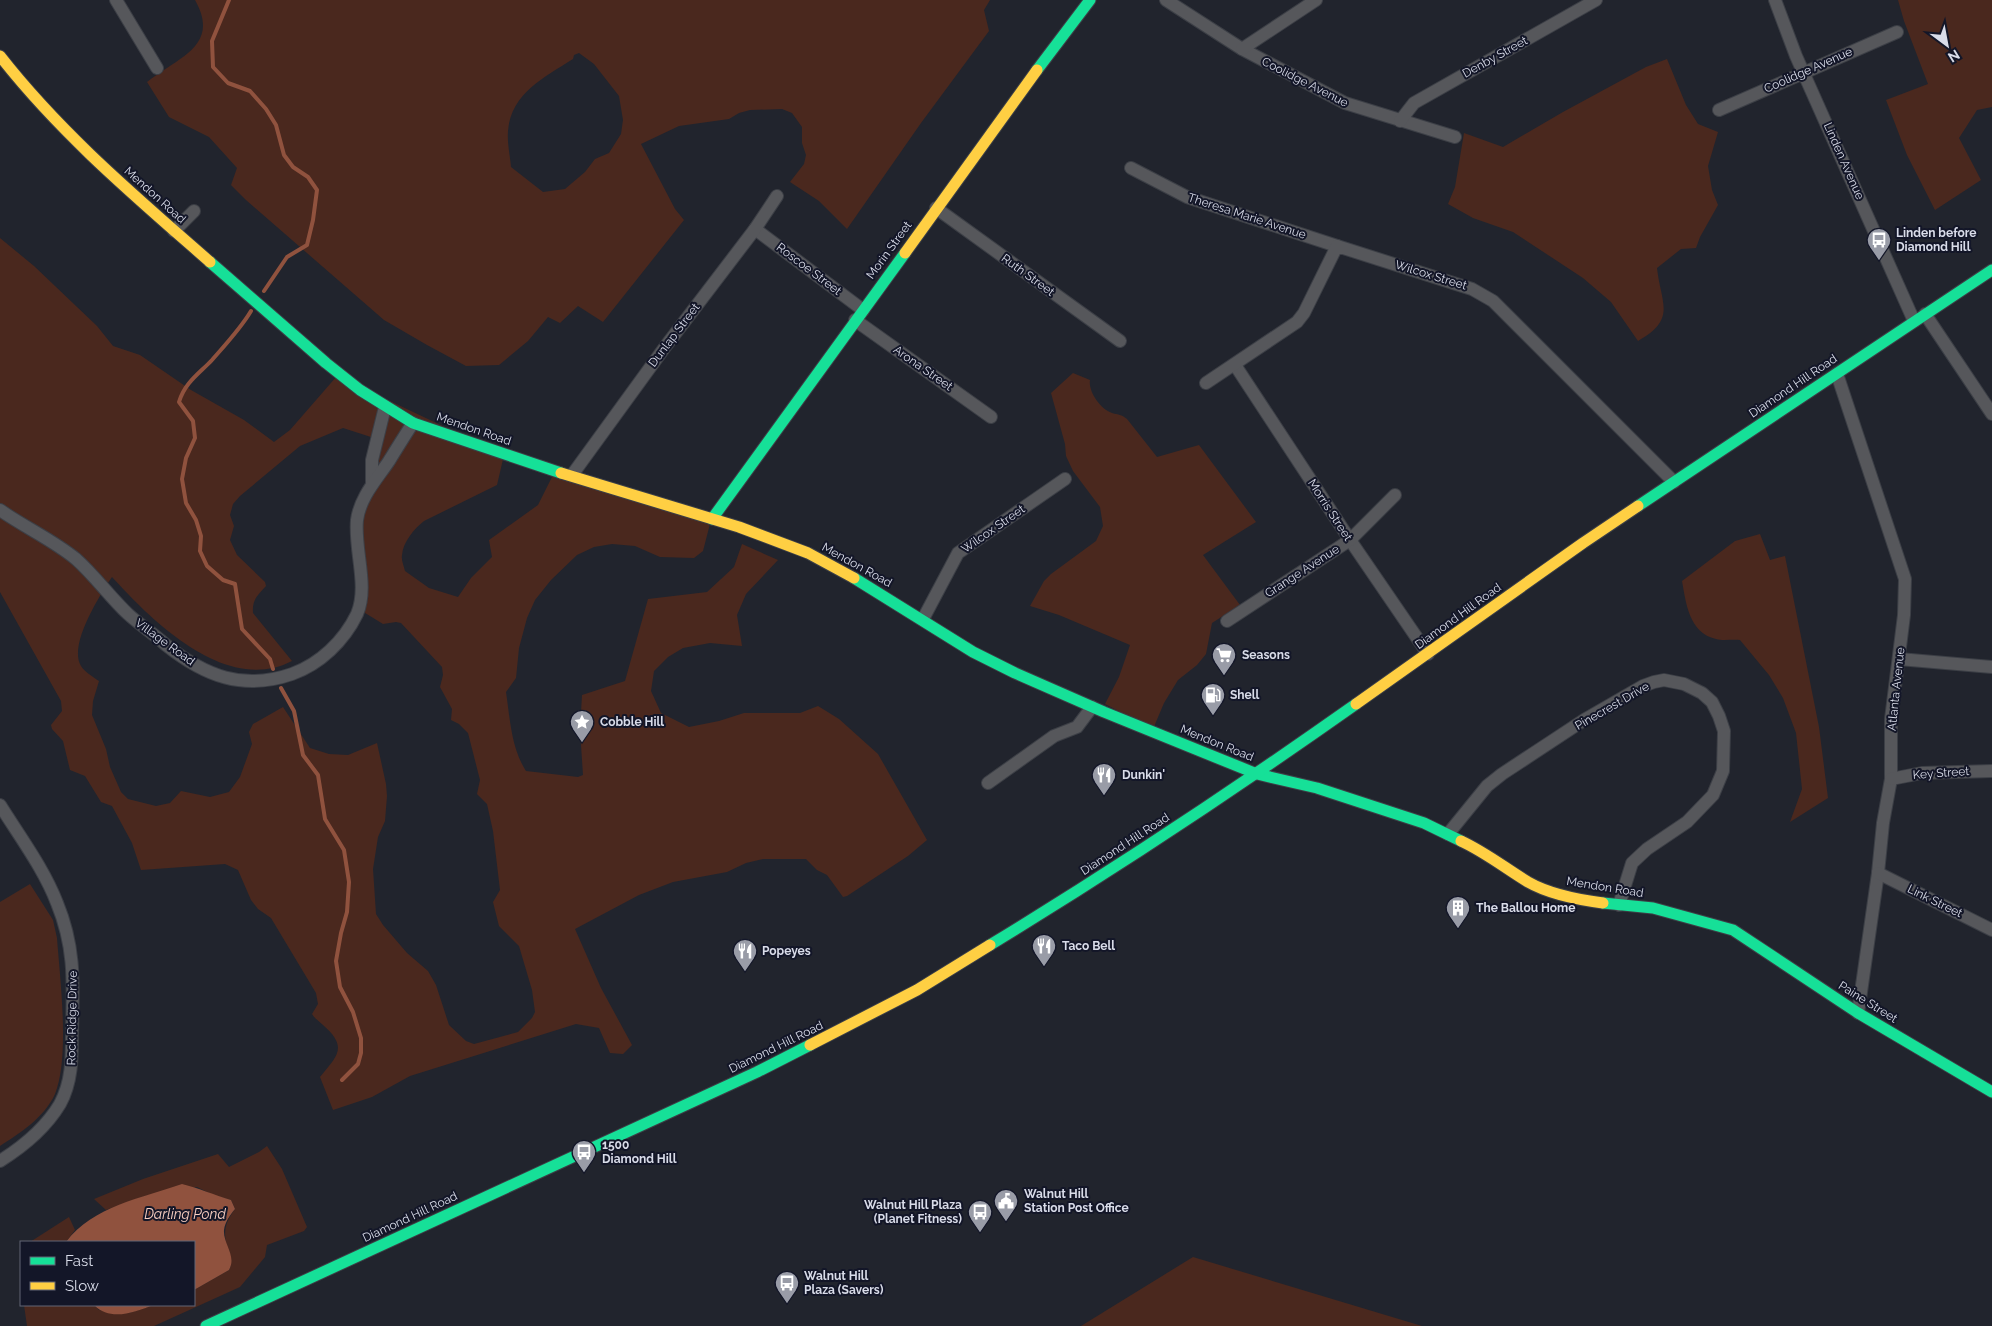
<svg xmlns="http://www.w3.org/2000/svg" width="1992" height="1326" viewBox="0 0 1992 1326" font-family="Raleway,sans-serif">
<rect width="100%" height="100%" fill="#21242d"/>
<g fill="#4a281e" fill-rule="evenodd">
<path d="M195,0h795l-6,10 5,21 -68,92 -74,106 -28,-28 -29,-19 14,-18 2,-9 -4,-12v-16l-10,-14 -10,-4 -32,1 -11,3 -10,6 -50,7 -38,18 34,65 9,11 -81,102 -25,-16 -18,17 -12,-6 -20,24 -29,24 -33,1 -39,-21 -43,-25 -138,-120 -15,-15 6,-17 -28,-31 -40,-20 -22,-35c31,-25 74,-36 48,-82zM579,53l15,11 25,32 4,24 -2,14 -12,19 -14,6 -10,13 -20,17 -22,3 -32,-25c-1,-12 -4,-24 -3,-36 3,-38 37,-54 65,-72l1,-4z"/>
<polygon points="1898,0 1992,0 1992,107 1977,110 1959,138 1981,180 1935,210 1907,155 1886,100 1928,84 1904,21"/>
<path d="M1667,59l19,46 12,19 20,8 -10,34 4,24 6,15 -18,32 -4,11 -15,1 -24,19c4,36 20,51 -19,73l-27,-39 -28,-24 -70,-46 -40,-14 -25,-14 7,-17 9,-54 39,14 60,-35 83,-45z"/>
<path d="M0,238l34,28 63,60 16,20 27,9 51,35 53,30 30,22 16,-12 47,-54 167,79 -7,30 -73,36c-10,8 -21,21 -22,34 -1,5 2,11 3,16l24,17 29,9 13,-19 21,-21 -3,-17 49,-35 17,-34 156,49 -8,31 -9,7 -34,-1 -25,-11 -23,-2 -18,3 -17,8 -26,25 -16,20 -8,18 -8,30 -3,30 -10,14c4,26 5,56 20,79l52,6 5,-2 -3,-45 2,-35 43,-14 23,-82 59,-7 27,-25 8,-23 36,16 -32,34 -9,21 5,31 -32,-3 -27,5 -15,9 -14,14 -3,20 10,22 28,14 30,-6 25,-8h56l18,-7 21,13 39,35 49,86 -19,16 -61,40 -4,1 -16,-22 -10,-5 -11,-11h-43l-17,4 -19,9 -54,10 -34,13 -64,34 26,59 31,57 -9,9 -13,-1 -11,-25 -23,-4 -166,52 -38,21 -39,13 -13,-33c18,-22 28,-30 3,-52 -4,-4 -8,-6 -11,-11l6,-10 -2,-11 -45,-75 -13,-9 -7,-9 -13,-30 -13,-6 -84,6 -9,-27 -20,-37 -11,-4 -16,-26 -15,-6 -7,-29 -11,-12 -1,-4 11,-14 -1,-10 -61,-109zM343,428l31,10 -12,67 -5,103 26,16 13,-2 5,1 41,44 1,8 -3,12 12,22 -1,11 8,4 9,9 12,47 -3,14 10,10 6,27 7,59 -7,12 6,24 20,20 13,44 3,22 -3,6 -14,14 -44,12 -8,-3 -17,-16 -13,-40 -8,-14 -21,-18 -24,-28 -7,-11 -3,-45 5,-32 7,-16 2,-25 -1,-12 -9,-41 -29,12 -19,-1 -19,-6 -27,-41 -30,17 -4,8 3,12 -12,33 -11,15 -19,5 -29,-6 -11,12 -14,3 -28,-7 -7,-7 -11,-25 -4,-18 -14,-34 1,-14 6,-20c-6,-4 -15,-10 -18,-15 -13,-21 19,-71 31,-89 41,45 115,118 180,84l-39,-48c-1,-13 4,-17 13,-27l-1,-4 -28,-27 -7,-15 4,-14 -4,-11 3,-11 7,-8 60,-50z"/>
<path d="M1073,373l17,7c-2,11 10,29 22,33 7,2 9,1 15,6l30,38 42,-12 57,77 -53,33 37,50 -28,18 -6,31 -9,11 -19,15 -14,23 -11,26 -48,-25 14,-27 11,-32 -71,-30 -29,-9 14,-25 7,-7 45,-33 7,-15 -3,-19 -27,-36 -7,-15 -1,-12 -14,-51z"/>
<path d="M1760,534l10,26 15,-4 34,171 9,71 -38,24 12,-33 -6,-56 -13,-35 -14,-23 -29,-35c-7,-1 -17,1 -24,-1 -27,-6 -30,-36 -34,-58l53,-40z"/>
<path d="M30,884l23,36 4,18c3,41 13,119 -2,156 -11,24 -35,39 -55,52v-244z"/>
<path d="M267,1146l15,23 25,58 -3,4 -37,14 -2,12 -25,30 -86,39h-127l-3,-21h70l5,5 30,3 25,-8h40v-15l35,-20 2,-5c-5,-25 -12,-34 4,-56l-4,-9 -18,-5 -16,-8 -52,9 -39,14 -12,-11 49,-20 75,-25 11,13 30,-15z"/>
<polygon points="69,1217 75,1230 66,1242 30,1242"/>
<polygon points="1193,1257 1422,1326 1081,1326"/>
</g>
<g fill="#90523e">
<path d="M182,1184c17,4 32,11 49,16l4,9c-5,6 -10,13 -11,21 -1,14 13,26 5,40l-35,20v-48h-128c27,-36 76,-44 116,-58z"/>
<path d="M94,1305h60c-20,7 -43,17 -60,0z"/>
</g>
<g fill="none" stroke-linecap="round" stroke-linejoin="round">
<g stroke="#90523e" stroke-width="4">
<polyline points="229,0 212,41 213,67 228,83 250,91 266,109 276,125 284,155 293,167 308,177 317,190 313,220 307,245 287,257 264,291"/>
<path d="M251,311c-10,17 -25,33 -39,49 -12,13 -27,22 -33,42l14,19 2,17 -9,20 -4,21 4,24 10,17 5,16 -1,15 7,15 16,14 12,4 7,45 28,30 3,10"/>
<polyline points="281,688 294,711 303,755 318,775 325,819 344,850 349,882 347,912 341,933 336,961 340,987 353,1012 361,1038 361,1053 358,1064 342,1080"/>
</g>
<g stroke="#3c3f46" stroke-width="14">
<g id="street">
<polyline points="116,0 157,68"/>
<polyline points="1166,0 1242,49 1345,103 1455,137"/>
<polyline points="1775,0 1796,56 1914,321"/>
<polyline points="1242,49 1316,0"/>
<polyline points="1719,110 1897,32"/>
<polyline points="1400,121 1414,103 1596,0"/>
<polyline points="1131,168 1187,197 1337,246"/>
<polyline points="936,208 1120,341"/>
<polyline points="755,229 863,310"/>
<polyline points="174,231 194,211"/>
<polyline points="1925,314 1992,414"/>
<polyline points="855,320 991,417"/>
<polyline points="1235,365 1350,540 1428,654"/>
<polyline points="1837,374 1905,579 1904,615 1891,719 1891,779 1883,823 1878,873 1858,1013"/>
<polyline points="1206,383 1297,322 1304,313 1337,246 1472,289 1493,301 1674,482"/>
<polyline points="572,475 665,347 755,229 777,196"/>
<polyline points="372,484 372,460 385,407"/>
<path d="M0,510c24,17 53,30 76,49 19,17 34,38 52,55 12,11 26,20 38,31 39,31 77,46 126,29 28,-10 52,-33 65,-60 12,-28 -3,-64 0,-94 3,-23 20,-41 32,-59 8,-13 16,-26 24,-38"/>
<polyline points="923,619 958,553 1065,479"/>
<polyline points="1227,621 1350,540 1395,495"/>
<polyline points="1899,659 1992,667"/>
<polyline points="1891,779 1922,773 1992,771"/>
<polyline points="988,783 1054,736 1077,727 1092,707"/>
<path d="M0,805c20,32 44,64 57,98 19,46 16,83 15,131 0,24 0,48 -12,70 -15,25 -36,42 -60,57"/>
<polyline points="1448,834 1487,786 1502,774 1584,720 1643,686 1654,682 1664,680 1684,684 1702,693 1712,702 1719,716 1724,731 1723,771 1713,795 1687,822 1647,849 1632,863 1619,905"/>
<polyline points="1878,873 1992,930"/>
</g>
</g>
<g stroke="#3c3f46" stroke-width="13">
<g id="fast">
<polyline points="1037,70 1090,0"/>
<polyline points="210,262 326,363 360,390 413,423 561,473"/>
<polyline points="1638,506 1992,270"/>
<polyline points="712,519 905,253"/>
<polyline points="854,578 973,652 1015,673 1104,712 1257,774 1317,788 1424,823 1461,841"/>
<polyline points="1603,903 1653,908 1733,930 1858,1013 1992,1092"/>
<path d="M990,945c125,-76 247,-157 366,-241"/>
<polyline points="206,1326 757,1072 810,1045"/>
</g>
</g>
<g stroke="#3c3f46" stroke-width="13">
<g id="slow">
<path d="M0,56c61,78 136,141 210,206"/>
<polyline points="905,253 1037,70"/>
<polyline points="561,473 739,527 808,553 854,578"/>
<polyline points="1356,704 1583,543 1638,506"/>
<path d="M1461,841c24,11 44,27 67,41 21,12 52,18 75,21"/>
<polyline points="810,1045 917,990 990,945"/>
</g>
</g>
<use href="#street" stroke="#56575b" stroke-width="12"/>
<use href="#fast" stroke="#16e098" stroke-width="11"/>
<use href="#slow" stroke="#ffcf43" stroke-width="11"/>
</g>
<defs>
<g id="bus-pin" transform="scale(1.25)"><path d="M0 17L-7.5 6A9.5 9.5 0 1 1 7.5 6Z" fill="#999ca7" stroke="#131628"/><path d="M-5-6H5V4H4V6H2V4H-2V6H-4V4H-5ZM-3.5-4V0h7V-4ZM-3.5 1.2v1.5H-2V1.2ZM2 1.2v1.5H3.5V1.2Z" fill="#fff"/></g>
<g id="supermarket-pin" transform="scale(1.25)"><path d="M0 17L-7.5 6A9.5 9.5 0 1 1 7.5 6Z" fill="#999ca7" stroke="#131628"/><path d="M-6-5.5h2.5l.6 2H6L4.5 2H-2.5L-4.4-4H-6ZM-1.5 3.2a1.3 1.3 0 1 0 .1 0ZM3 3.2a1.3 1.3 0 1 0 .1 0Z" fill="#fff"/></g>
<g id="fuel-pin" transform="scale(1.25)"><path d="M0 17L-7.5 6A9.5 9.5 0 1 1 7.5 6Z" fill="#999ca7" stroke="#131628"/><path d="M-5.5-6h7V0h2V4h1.3V-2.5L3-4.5l.8-.8L6-3V5H2.5V1h-1V6h-7ZM-4.2-4.7v3.2H.2V-4.7Z" fill="#fff"/></g>
<g id="sight-pin" transform="scale(1.25)"><path d="M0 17L-7.5 6A9.5 9.5 0 1 1 7.5 6Z" fill="#999ca7" stroke="#131628"/><path d="M0-6L1.8-2.2L6-1.7L2.9 1.2L3.7 5.4L0 3.3L-3.7 5.4L-2.9 1.2L-6-1.7L-1.8-2.2Z" fill="#fff"/></g>
<g id="restaurant-pin" transform="scale(1.25)"><path d="M0 17L-7.5 6A9.5 9.5 0 1 1 7.5 6Z" fill="#999ca7" stroke="#131628"/><path d="M-5-6h1v4h1v-4h1v4h1v-4h1v5L-1.5 .5V6h-2V.5L-5-1ZM5-6V6H3V1.5H1.5Q1.5-4 5-6Z" fill="#fff"/></g>
<g id="building-pin" transform="scale(1.25)"><path d="M0 17L-7.5 6A9.5 9.5 0 1 1 7.5 6Z" fill="#999ca7" stroke="#131628"/><path d="M-4-6H4V6H1V3H-1V6H-4ZM-2.5-4.3h1.7v1.8h-1.7ZM.8-4.3h1.7v1.8H.8ZM-2.5-1h1.7V.8h-1.7ZM.8-1h1.7V.8H.8Z" fill="#fff"/></g>
<g id="civic-pin" transform="scale(1.25)"><path d="M0 17L-7.5 6A9.5 9.5 0 1 1 7.5 6Z" fill="#999ca7" stroke="#131628"/><path d="M-.6-6.5H3V-4.5H.6V-3L4-1V1h2V6H-6V1h2V-1L-.6-3ZM-1.2 2.5V6h2.4V2.5Z" fill="#fff"/></g>
</defs>
<g fill-rule="evenodd">
<use href="#bus-pin" x="1879" y="240"/>
<use href="#supermarket-pin" x="1224" y="655"/>
<use href="#fuel-pin" x="1213" y="695"/>
<use href="#sight-pin" x="582" y="722"/>
<use href="#restaurant-pin" x="1104" y="775"/>
<use href="#building-pin" x="1458" y="908"/>
<use href="#restaurant-pin" x="1044" y="946"/>
<use href="#restaurant-pin" x="745" y="951"/>
<use href="#bus-pin" x="584" y="1152"/>
<use href="#civic-pin" x="1006" y="1201"/>
<use href="#bus-pin" x="980" y="1212"/>
<use href="#bus-pin" x="787" y="1283"/>
</g>
<g text-anchor="middle" stroke-width="4" stroke-linejoin="round" paint-order="stroke">
<g font-size="12" fill="#d9dce9" stroke="#131628">
<text transform="translate(1495 57) rotate(-29)" y="4">Denby Street</text>
<text transform="translate(1808 70) rotate(-24)" y="4">Coolidge Avenue</text>
<text transform="translate(1305 82) rotate(27)" y="4">Coolidge Avenue</text>
<text transform="translate(1844 161) rotate(66)" y="4">Linden Avenue</text>
<text transform="translate(155 195) rotate(42)" y="4">Mendon Road</text>
<text transform="translate(1247 216) rotate(18)" y="4">Theresa Marie Avenue</text>
<text transform="translate(889 250) rotate(-54)" y="4">Morin Street</text>
<text transform="translate(809 269) rotate(37)" y="4">Roscoe Street</text>
<text transform="translate(1028 275) rotate(36)" y="4">Ruth Street</text>
<text transform="translate(1431 275) rotate(17)" y="4">Wilcox Street</text>
<text transform="translate(674 335) rotate(-53)" y="4">Dunlap Street</text>
<text transform="translate(923 368) rotate(35)" y="4">Arona Street</text>
<text transform="translate(1793 386) rotate(-34)" y="4">Diamond Hill Road</text>
<text transform="translate(474 429) rotate(19)" y="4">Mendon Road</text>
<text transform="translate(1330 510) rotate(57)" y="4">Morris Street</text>
<text transform="translate(993 529) rotate(-35)" y="4">Wilcox Street</text>
<text transform="translate(857 565) rotate(29)" y="4">Mendon Road</text>
<text transform="translate(1302 571) rotate(-33)" y="4">Grange Avenue</text>
<text transform="translate(1458 616) rotate(-36)" y="4">Diamond Hill Road</text>
<text transform="translate(165 642) rotate(36)" y="4">Village Road</text>
<text transform="translate(1896 689) rotate(-84)" y="4">Atlanta Avenue</text>
<text transform="translate(1612 706) rotate(-30)" y="4">Pinecrest Drive</text>
<text transform="translate(1217 743) rotate(22)" y="4">Mendon Road</text>
<text transform="translate(1941 773) rotate(-4)" y="4">Key Street</text>
<text transform="translate(1125 844) rotate(-33)" y="4">Diamond Hill Road</text>
<text transform="translate(1605 887) rotate(9)" y="4">Mendon Road</text>
<text transform="translate(1935 901) rotate(26)" y="4">Link Street</text>
<text transform="translate(1868 1002) rotate(32)" y="4">Paine Street</text>
<text transform="translate(72 1018) rotate(-89)" y="4">Rock Ridge Drive</text>
<text transform="translate(776 1047) rotate(-26)" y="4">Diamond Hill Road</text>
<text transform="translate(410 1217) rotate(-25)" y="4">Diamond Hill Road</text>
</g>
<g font-size="12" font-weight="bold" fill="#d9dce9" stroke="#131628" text-anchor="start">
<text x="1896" y="237">Linden before<tspan x="1896" dy="14">Diamond Hill</tspan></text>
<text x="1242" y="659">Seasons</text>
<text x="1230" y="699">Shell</text>
<text x="600" y="726">Cobble Hill</text>
<text x="1122" y="779">Dunkin'</text>
<text x="1476" y="912">The Ballou Home</text>
<text x="1062" y="950">Taco Bell</text>
<text x="762" y="955">Popeyes</text>
<text x="602" y="1149">1500<tspan x="602" dy="14">Diamond Hill</tspan></text>
<text x="1024" y="1198">Walnut Hill<tspan x="1024" dy="14">Station Post Office</tspan></text>
<text x="962" y="1209" text-anchor="end">Walnut Hill Plaza<tspan x="962" dy="14">(Planet Fitness)</tspan></text>
<text x="804" y="1280">Walnut Hill<tspan x="804" dy="14">Plaza (Savers)</tspan></text>
</g>
<g font-size="14" font-style="italic" fill="#fad0c3" stroke="#131628">
<text x="185" y="1219">Darling Pond</text>
</g>
</g>
<rect x="20" y="1241" width="175" height="65" fill="#131628" stroke="#626575"/>
<rect x="30" y="1257" width="25" height="8" fill="#16e098" stroke="#626575"/>
<text x="65" y="1266" font-size="15" fill="#d9dce9">Fast</text>
<rect x="30" y="1282" width="25" height="8" fill="#ffcf43" stroke="#626575"/>
<text x="65" y="1291" font-size="15" fill="#d9dce9">Slow</text>
<g transform="translate(1947 45) rotate(148)" stroke="#131628" stroke-width="4" paint-order="stroke">
<path d="M0-4L9 19L0 12L-9 19Z" fill="#d9dce9"/>
<text y="-8" font-size="14" font-weight="bold" text-anchor="middle" fill="#d9dce9">N</text>
</g>
</svg>
